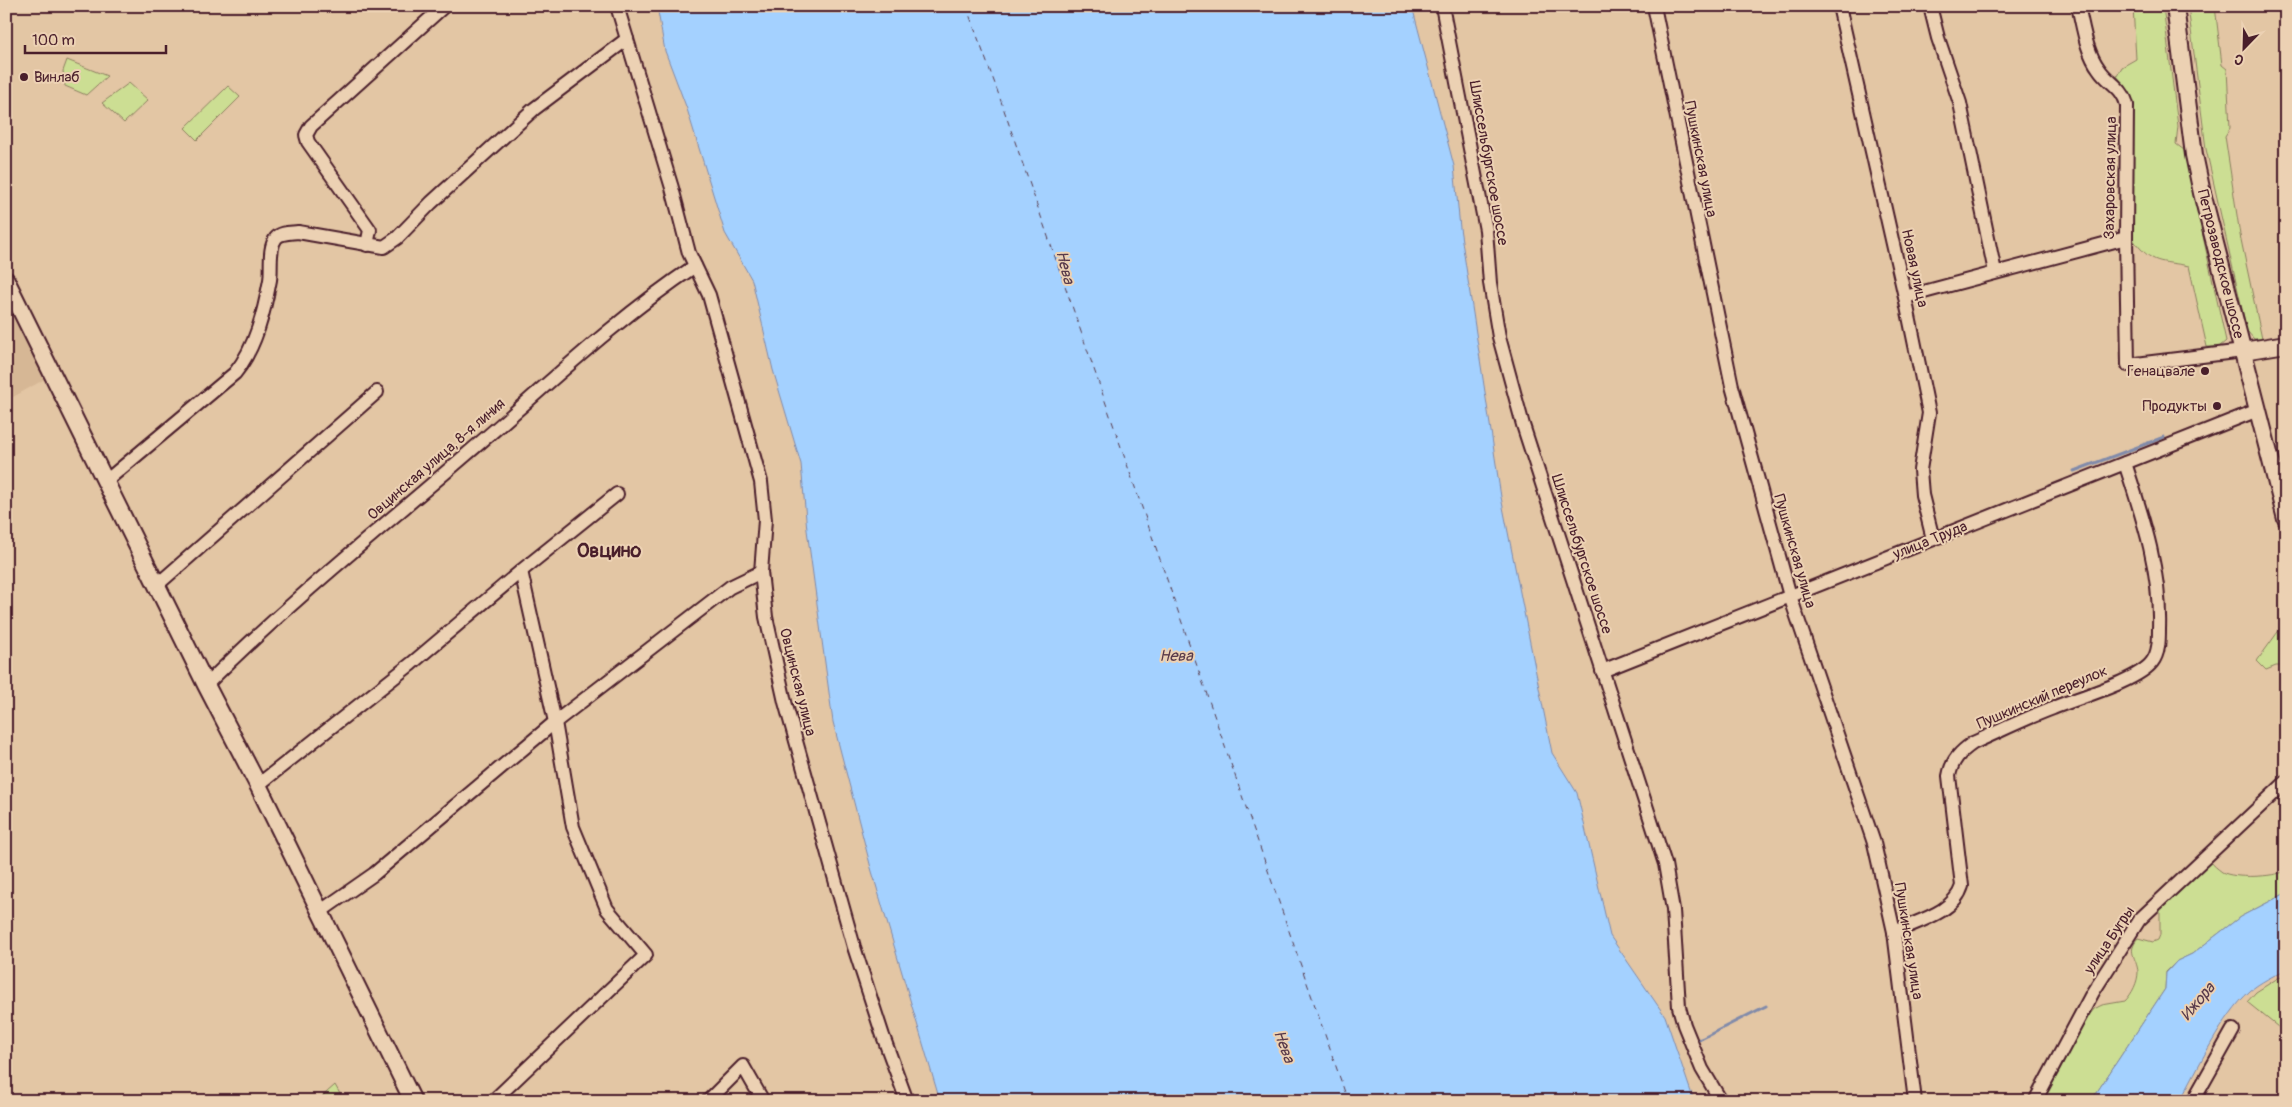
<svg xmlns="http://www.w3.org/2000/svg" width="2292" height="1107" viewBox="0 0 2292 1107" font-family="Pangolin,sans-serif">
<rect width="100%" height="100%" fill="#e3c6a4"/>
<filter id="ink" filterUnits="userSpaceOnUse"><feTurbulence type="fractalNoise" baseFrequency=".02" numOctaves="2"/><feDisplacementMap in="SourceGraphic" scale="10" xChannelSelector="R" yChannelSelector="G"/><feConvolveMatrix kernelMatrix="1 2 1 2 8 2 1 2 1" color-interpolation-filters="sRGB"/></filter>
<g filter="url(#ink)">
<polygon fill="#d6b795" points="6,297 45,379 6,401"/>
<g fill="#ccde93" stroke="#8b7e5f">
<path d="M2133,6h30l15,120 -2,18 8,6 42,191 -7,6h-12l-18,-81c-30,-6 -36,0 -57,-28l-1,-136 -4,-13 -10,-13 5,-9 14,-8z"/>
<polygon points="2188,6 2215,6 2222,65 2227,69 2230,128 2225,136 2240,235 2262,339 2254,339 2247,331 2206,149"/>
<polygon points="67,60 107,76 86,95 65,86 63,71"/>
<polygon points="129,83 148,100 124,123 102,103"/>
<polygon points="228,86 240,97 197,140 185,128"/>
<polygon points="2284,612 2286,612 2286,666 2276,666 2266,670 2257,661 2280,629"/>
<path d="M2210,861c3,4 8,8 12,11 13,7 51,5 64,-1v22l-46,24 -48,37 -15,7 -11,11 -1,17 -74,112h-50l19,-31 24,-48 10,-13 8,-4 23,-4c7,-7 13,-19 13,-29 -1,-14 -12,-21 0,-34l15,4 5,-2 2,-5v-27z"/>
<polygon points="2286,973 2286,1036 2283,1031 2247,1002 2256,992"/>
<polygon points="335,1085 344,1101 317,1101"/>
</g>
<g fill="#a4d1ff" stroke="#808aaa">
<polygon points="657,6 1412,6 1454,166 1460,228 1501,497 1552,753 1577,793 1610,936 1665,1016 1694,1101 940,1101 871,868 833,722 807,530 801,464 773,370 752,280 725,233 687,109 665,51"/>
<path d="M2286,893v76c-12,7 -26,13 -36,22 -27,24 -53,78 -70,110h-89l74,-112 1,-16 11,-12 15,-7 48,-37z"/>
</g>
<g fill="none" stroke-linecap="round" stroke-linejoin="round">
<g stroke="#808aaa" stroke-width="3">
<polyline points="2074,471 2164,437"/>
<polyline points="1695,1040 1701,1039 1766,1006"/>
</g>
<polyline stroke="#583a4b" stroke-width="1" stroke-dasharray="6 5" stroke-linecap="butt" points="966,6 995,84 1348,1101"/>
<g stroke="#4a1f2b" stroke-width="16">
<g id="minor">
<polyline points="617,6 672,188 689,253 709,295 761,482 765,520 761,572 766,617 785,702 854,947 883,1036 907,1101"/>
<polyline points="1442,6 1486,230 1490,283 1499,337 1523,425 1665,864 1673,910 1679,1007 1684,1025 1702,1069 1721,1101"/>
<polyline points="1654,6 1732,386 1790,596 1874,843 1894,932 1915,1101"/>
<polyline points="1839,6 1905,297 1929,413 1920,470 1922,495 1933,539"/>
<polyline points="1930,6 1938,38 1960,103 1995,272"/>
<path d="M2078,6c5,20 8,46 21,63 9,14 24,18 28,36l-1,133 2,127 115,-14"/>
<polyline points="367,245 370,230 308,142 306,135 311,126 444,6"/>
<polyline points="1905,297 2126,238"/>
<path d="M106,481l129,-108c21,-26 29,-61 35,-93 2,-12 -2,-32 6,-42 5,-6 15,-5 22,-6l86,15 13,-9 34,-35 103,-94 93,-70"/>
<polyline points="157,585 377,392"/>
<polyline points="1602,671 2258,410"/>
<path d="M206,685c82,-82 173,-155 261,-231 75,-64 146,-133 228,-188"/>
<polyline points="258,785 411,664 521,571 617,494"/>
<polyline points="321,911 374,874 555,722 730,587 761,572"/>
<path d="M1894,932c23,-11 60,-19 68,-46l-13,-110c3,-16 11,-24 24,-33 27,-12 53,-25 80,-35 24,-10 85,-27 99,-46 7,-9 7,-22 7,-33 2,-58 -16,-111 -34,-166"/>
<polyline points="493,1101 646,955 607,909 573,827 555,722 521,571"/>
<polyline points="708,1101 743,1066 763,1101"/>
<polyline points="2035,1101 2093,992 2139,920 2286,782"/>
<polyline points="2193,1101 2233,1030"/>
</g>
</g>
<g stroke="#4a1f2b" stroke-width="20">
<g id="major">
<polyline points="2175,6 2194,155 2202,193 2286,519"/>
<polyline points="6,280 206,685 258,785 413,1101"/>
<polyline points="2243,351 2286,344"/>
</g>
</g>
<use href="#minor" stroke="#ecd1b3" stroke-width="12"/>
<use href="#major" stroke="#ecd1b3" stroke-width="16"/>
</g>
</g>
<g fill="#4a1f2b" stroke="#ecd1b3" stroke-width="2">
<circle cx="24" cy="77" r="5"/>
<circle cx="2205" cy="371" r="5"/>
<circle cx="2217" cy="406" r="5"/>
</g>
<g text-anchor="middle" stroke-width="4" stroke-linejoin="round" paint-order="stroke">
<g font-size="15" fill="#4a1f2b" stroke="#ecd1b3" text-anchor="end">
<text x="34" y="82" text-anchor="start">Винлаб</text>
<text x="2195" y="376">Генацвале</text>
<text x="2207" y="411">Продукты</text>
</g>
<g font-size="15" fill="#4a1f2b" stroke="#ecd1b3">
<text transform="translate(1701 159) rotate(79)" y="5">Пушкинская улица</text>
<text transform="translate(1489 163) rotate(80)" y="5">Шлиссельбургское шоссе</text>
<text transform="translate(2110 178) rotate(-89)" y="5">Захаровская улица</text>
<text transform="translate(2221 264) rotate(76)" y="5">Петрозаводское шоссе</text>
<text transform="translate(1915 268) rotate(78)" y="5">Новая улица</text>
<text transform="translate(436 459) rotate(-41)" y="5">Овцинская улица, 8-я линия</text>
<text transform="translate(1930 540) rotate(-22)" y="5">улица Труда</text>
<text transform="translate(1795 551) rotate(74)" y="5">Пушкинская улица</text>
<text transform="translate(1582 554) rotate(72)" y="5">Шлиссельбургское шоссе</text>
<text transform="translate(798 682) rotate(76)" y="5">Овцинская улица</text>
<text transform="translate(2042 697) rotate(-23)" y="5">Пушкинский переулок</text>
<text transform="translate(2109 940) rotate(-56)" y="5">улица Бугры</text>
<text transform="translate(1909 941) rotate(81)" y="5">Пушкинская улица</text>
</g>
<g font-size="16" font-style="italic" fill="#583a4b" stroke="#ecd1b3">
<text transform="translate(1066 267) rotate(76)" y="6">Нева</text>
<text x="1176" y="661">Нева</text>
<text transform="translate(2197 1001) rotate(-50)" y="6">Ижора</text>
<text transform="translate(1285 1046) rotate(70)" y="6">Нева</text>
</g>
<g font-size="20" font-weight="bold" fill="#4a1f2b" stroke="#ecd1b3">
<text x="609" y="557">Овцино</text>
</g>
</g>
<rect width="2292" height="1107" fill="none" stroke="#ecd1b3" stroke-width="25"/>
<rect x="12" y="12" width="2267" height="1082" fill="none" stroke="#4a1f2b" stroke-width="2" filter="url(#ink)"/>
<g transform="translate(2244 48) rotate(203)" stroke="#ecd1b3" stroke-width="4" paint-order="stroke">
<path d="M0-4L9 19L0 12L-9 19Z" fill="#4a1f2b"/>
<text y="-8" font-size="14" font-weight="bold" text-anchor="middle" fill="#4a1f2b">С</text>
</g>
<path d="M25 45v8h141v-8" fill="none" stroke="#4a1f2b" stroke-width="2.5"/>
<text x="32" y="45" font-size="15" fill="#4a1f2b" stroke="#ecd1b3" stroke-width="4" paint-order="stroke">100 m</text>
</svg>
